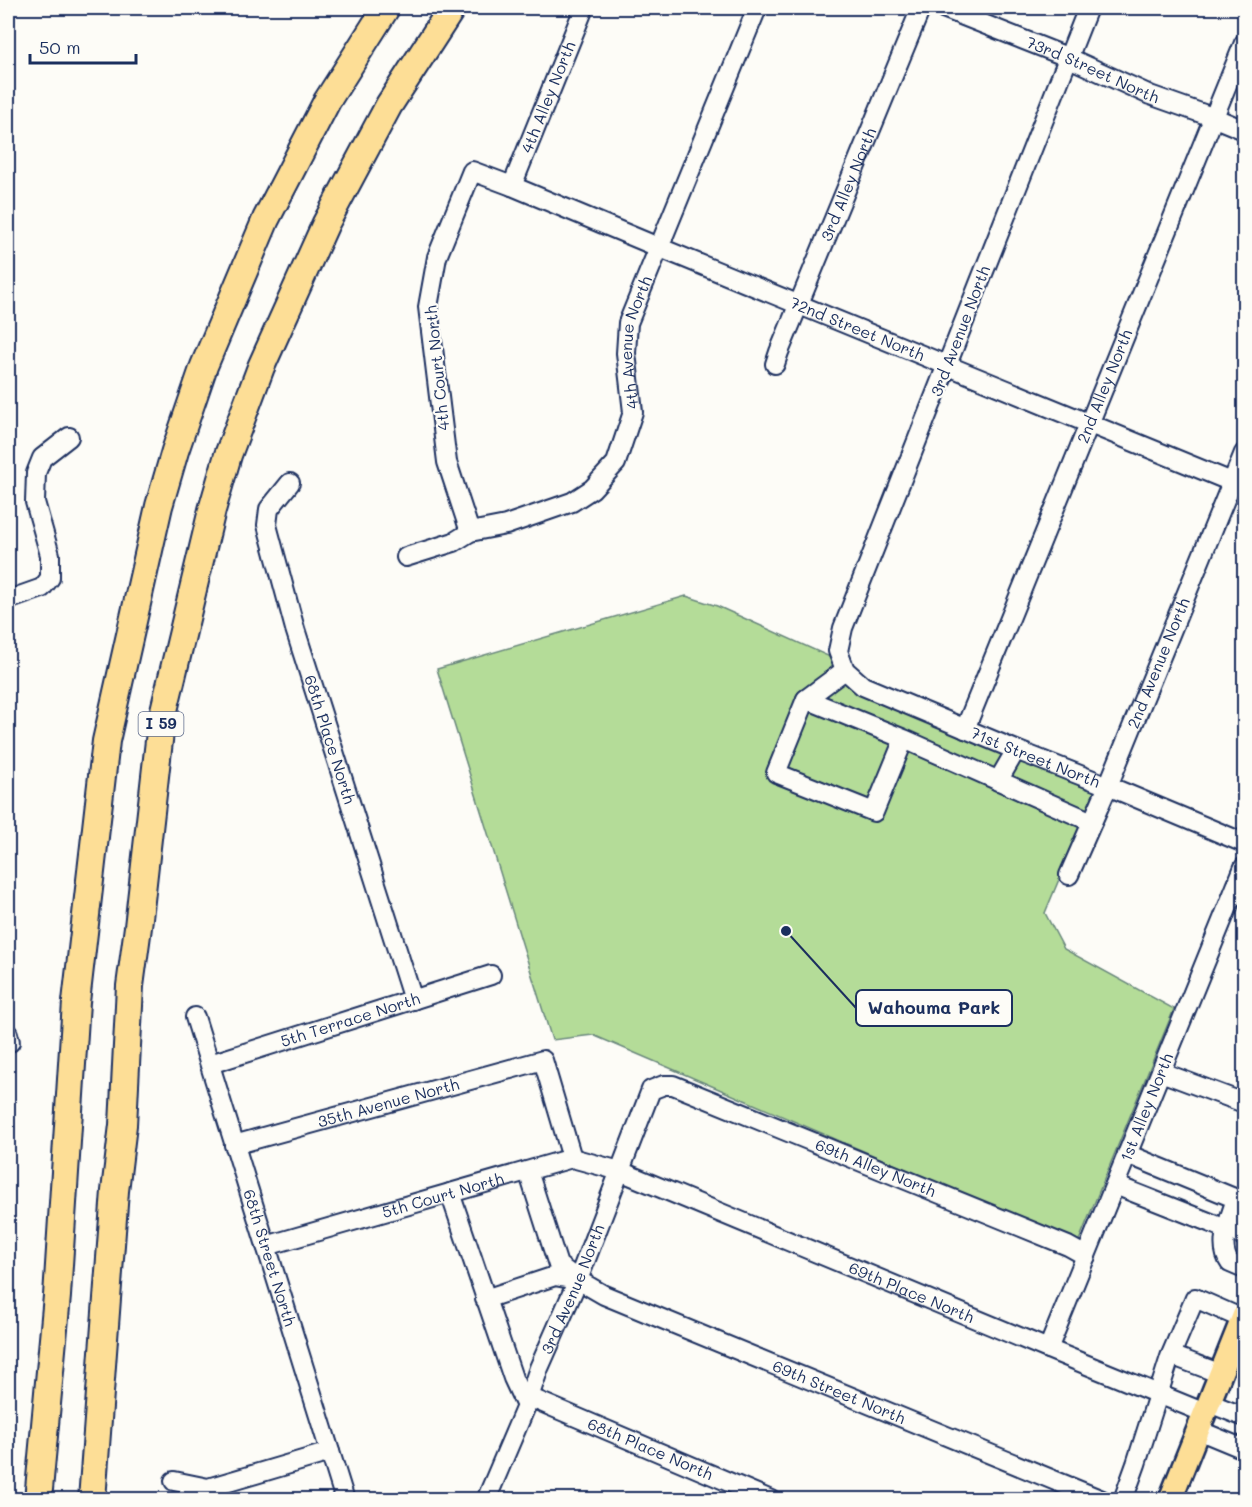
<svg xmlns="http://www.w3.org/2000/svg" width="1252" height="1507" viewBox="0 0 1252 1507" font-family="Mali,sans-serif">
<rect width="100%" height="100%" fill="#fdfcf7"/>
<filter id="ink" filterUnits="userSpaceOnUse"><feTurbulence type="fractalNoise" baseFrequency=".0167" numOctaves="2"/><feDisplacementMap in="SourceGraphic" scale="12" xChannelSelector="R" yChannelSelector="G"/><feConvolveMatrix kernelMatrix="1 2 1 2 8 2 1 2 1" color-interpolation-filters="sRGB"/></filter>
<g filter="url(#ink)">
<polygon fill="#b4dc98" stroke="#68867b" stroke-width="1.5" points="686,596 717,606 828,656 846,681 859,692 1096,791 1045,913 1064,949 1174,1009 1078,1243 593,1035 552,1040 437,669"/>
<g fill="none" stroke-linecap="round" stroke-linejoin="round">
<g stroke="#1b2f5e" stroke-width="22">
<g id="minor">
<path id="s1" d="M943,8l124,49 83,38 65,23 29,12"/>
<path id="s2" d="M1088,8l-245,620 -5,23 7,19 18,16 153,64 92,36 136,57"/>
<path id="s3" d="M512,186l72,-178"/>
<path id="s4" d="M775,364l4,-12 142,-344"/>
<path id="s5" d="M290,483l-21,26 -2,16 28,104 118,371"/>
<path id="s6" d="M470,532l-23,-70 -19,-155 9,-50 35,-86 40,15 146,61 586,240"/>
<path id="s7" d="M406,557l48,-15 16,-10 36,-7 66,-23 20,-13 24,-26 17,-51 -7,-59 2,-30 129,-315"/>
<polyline points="8,600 42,588 50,578 50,555 35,502 36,473 42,458 69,437"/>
<polyline points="806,699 845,670"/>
<path id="s8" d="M965,729l279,-686"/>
<polyline points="904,739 874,812 776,773 806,699 904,739 1092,822"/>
<polyline points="998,781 1016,750"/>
<path id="s9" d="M1069,875l39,-89 136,-333"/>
<path id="s10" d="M195,1017l150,483"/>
<polyline points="8,1034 10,1042"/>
<path id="s11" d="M210,1064l281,-89"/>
<polyline points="1161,1072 1244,1103"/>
<path id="s12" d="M234,1145l309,-85 29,98"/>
<polyline points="1127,1154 1244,1202"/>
<path id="s13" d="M528,1171l30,94 20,15 26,15 498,205"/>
<polyline points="1115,1185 1244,1236"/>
<polyline points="450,1193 513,1378 526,1406"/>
<path d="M1236,1199c-6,19 -19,46 -6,64l14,6"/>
<path id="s14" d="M266,1246l306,-88 48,13 428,178 157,64"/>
<polyline points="485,1299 555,1276 576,1280"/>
<path id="s15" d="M1048,1349l196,-482"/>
<polyline points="1171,1355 1221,1374"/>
<path id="s16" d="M529,1397l242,103"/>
<polyline points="1209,1403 1242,1416 1244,1409"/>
<polyline points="1198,1430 1244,1449"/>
<polyline points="174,1481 208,1488 330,1452"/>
<path id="s17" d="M486,1500l40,-94 13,-38 39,-88 73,-190 13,-5h9l395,161 18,10"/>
<polyline points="1123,1500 1136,1464 1170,1357 1195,1298 1243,1319"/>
</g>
</g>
<g stroke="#1b2f5e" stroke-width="27">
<polyline id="major" points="1170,1500 1244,1315"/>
</g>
<g stroke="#1b2f5e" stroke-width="30">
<g id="highway">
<polyline points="38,1500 57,1296 76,1002 106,741 159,506 175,451 204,366 266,219 327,101 386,8"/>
<polyline points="92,1500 115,1191 123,1125 130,986 138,927 161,723 212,510 228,455 261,367 326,223 389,105 452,8"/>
</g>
</g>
<use href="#minor" stroke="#fdfcf7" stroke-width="18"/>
<use href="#major" stroke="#fdde96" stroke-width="22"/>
<use href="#highway" stroke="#fdde96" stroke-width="26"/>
</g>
</g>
<g text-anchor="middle" stroke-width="4.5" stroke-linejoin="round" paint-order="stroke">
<rect fill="#fdfcf7" stroke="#5f6c8c" stroke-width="1.5" x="138.5" y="712" width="45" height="24" rx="4.5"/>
<g font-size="15" font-weight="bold" fill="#1b2f5e">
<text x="161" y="729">I 59</text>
</g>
<g font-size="16" fill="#1b2f5e" stroke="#fdfcf7">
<text dy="6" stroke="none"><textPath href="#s1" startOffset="162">73rd Street North</textPath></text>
<text dy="6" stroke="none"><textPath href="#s3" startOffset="96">4th Alley North</textPath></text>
<text dy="6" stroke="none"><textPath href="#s4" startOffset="194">3rd Alley North</textPath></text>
<text dy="6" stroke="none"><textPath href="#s6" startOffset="790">72nd Street North</textPath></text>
<text transform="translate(960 331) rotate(-69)" y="6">3rd Avenue North</text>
<text dy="6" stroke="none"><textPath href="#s7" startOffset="360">4th Avenue North</textPath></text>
<text transform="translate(437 368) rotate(-96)" y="6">4th Court North</text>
<text dy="6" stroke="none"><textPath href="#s8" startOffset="370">2nd Alley North</textPath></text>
<text dy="6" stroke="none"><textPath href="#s9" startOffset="230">2nd Avenue North</textPath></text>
<text dy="6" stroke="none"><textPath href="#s5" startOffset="273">68th Place North</textPath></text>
<text dy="6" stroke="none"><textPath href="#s2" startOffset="921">71st Street North</textPath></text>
<text dy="6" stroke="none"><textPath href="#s11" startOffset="147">5th Terrace North</textPath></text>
<text dy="6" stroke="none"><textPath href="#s12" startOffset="160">35th Avenue North</textPath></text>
<text dy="6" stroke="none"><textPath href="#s15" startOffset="261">1st Alley North</textPath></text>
<text dy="6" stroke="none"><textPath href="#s17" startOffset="684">69th Alley North</textPath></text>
<text dy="6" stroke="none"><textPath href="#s14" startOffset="184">5th Court North</textPath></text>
<text dy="6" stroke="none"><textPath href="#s10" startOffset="252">68th Street North</textPath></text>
<text dy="6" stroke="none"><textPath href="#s17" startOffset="228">3rd Avenue North</textPath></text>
<text dy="6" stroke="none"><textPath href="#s14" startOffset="684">69th Place North</textPath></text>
<text dy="6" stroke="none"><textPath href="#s13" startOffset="408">69th Street North</textPath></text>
<text dy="6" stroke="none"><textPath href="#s16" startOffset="132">68th Place North</textPath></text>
</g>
</g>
<path fill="none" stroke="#1b2f5e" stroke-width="2" d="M786 931L856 1008"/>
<circle fill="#1b2f5e" stroke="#fdfcf7" stroke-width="2" cx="786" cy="931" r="6"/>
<rect fill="#fdfcf7" stroke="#1b2f5e" stroke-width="2" x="856" y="990" width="156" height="36" rx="6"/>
<g font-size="18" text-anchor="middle" font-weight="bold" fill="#1b2f5e">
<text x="934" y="1014">Wahouma Park</text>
</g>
<rect width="1252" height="1507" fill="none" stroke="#fdfcf7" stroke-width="30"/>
<rect x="15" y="15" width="1222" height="1477" fill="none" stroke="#1b2f5e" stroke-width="2" filter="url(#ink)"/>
<path d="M30 54v9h106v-9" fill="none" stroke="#1b2f5e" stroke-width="3"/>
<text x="39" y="54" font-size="18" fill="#1b2f5e" stroke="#fdfcf7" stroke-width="4.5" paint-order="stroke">50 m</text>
</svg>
